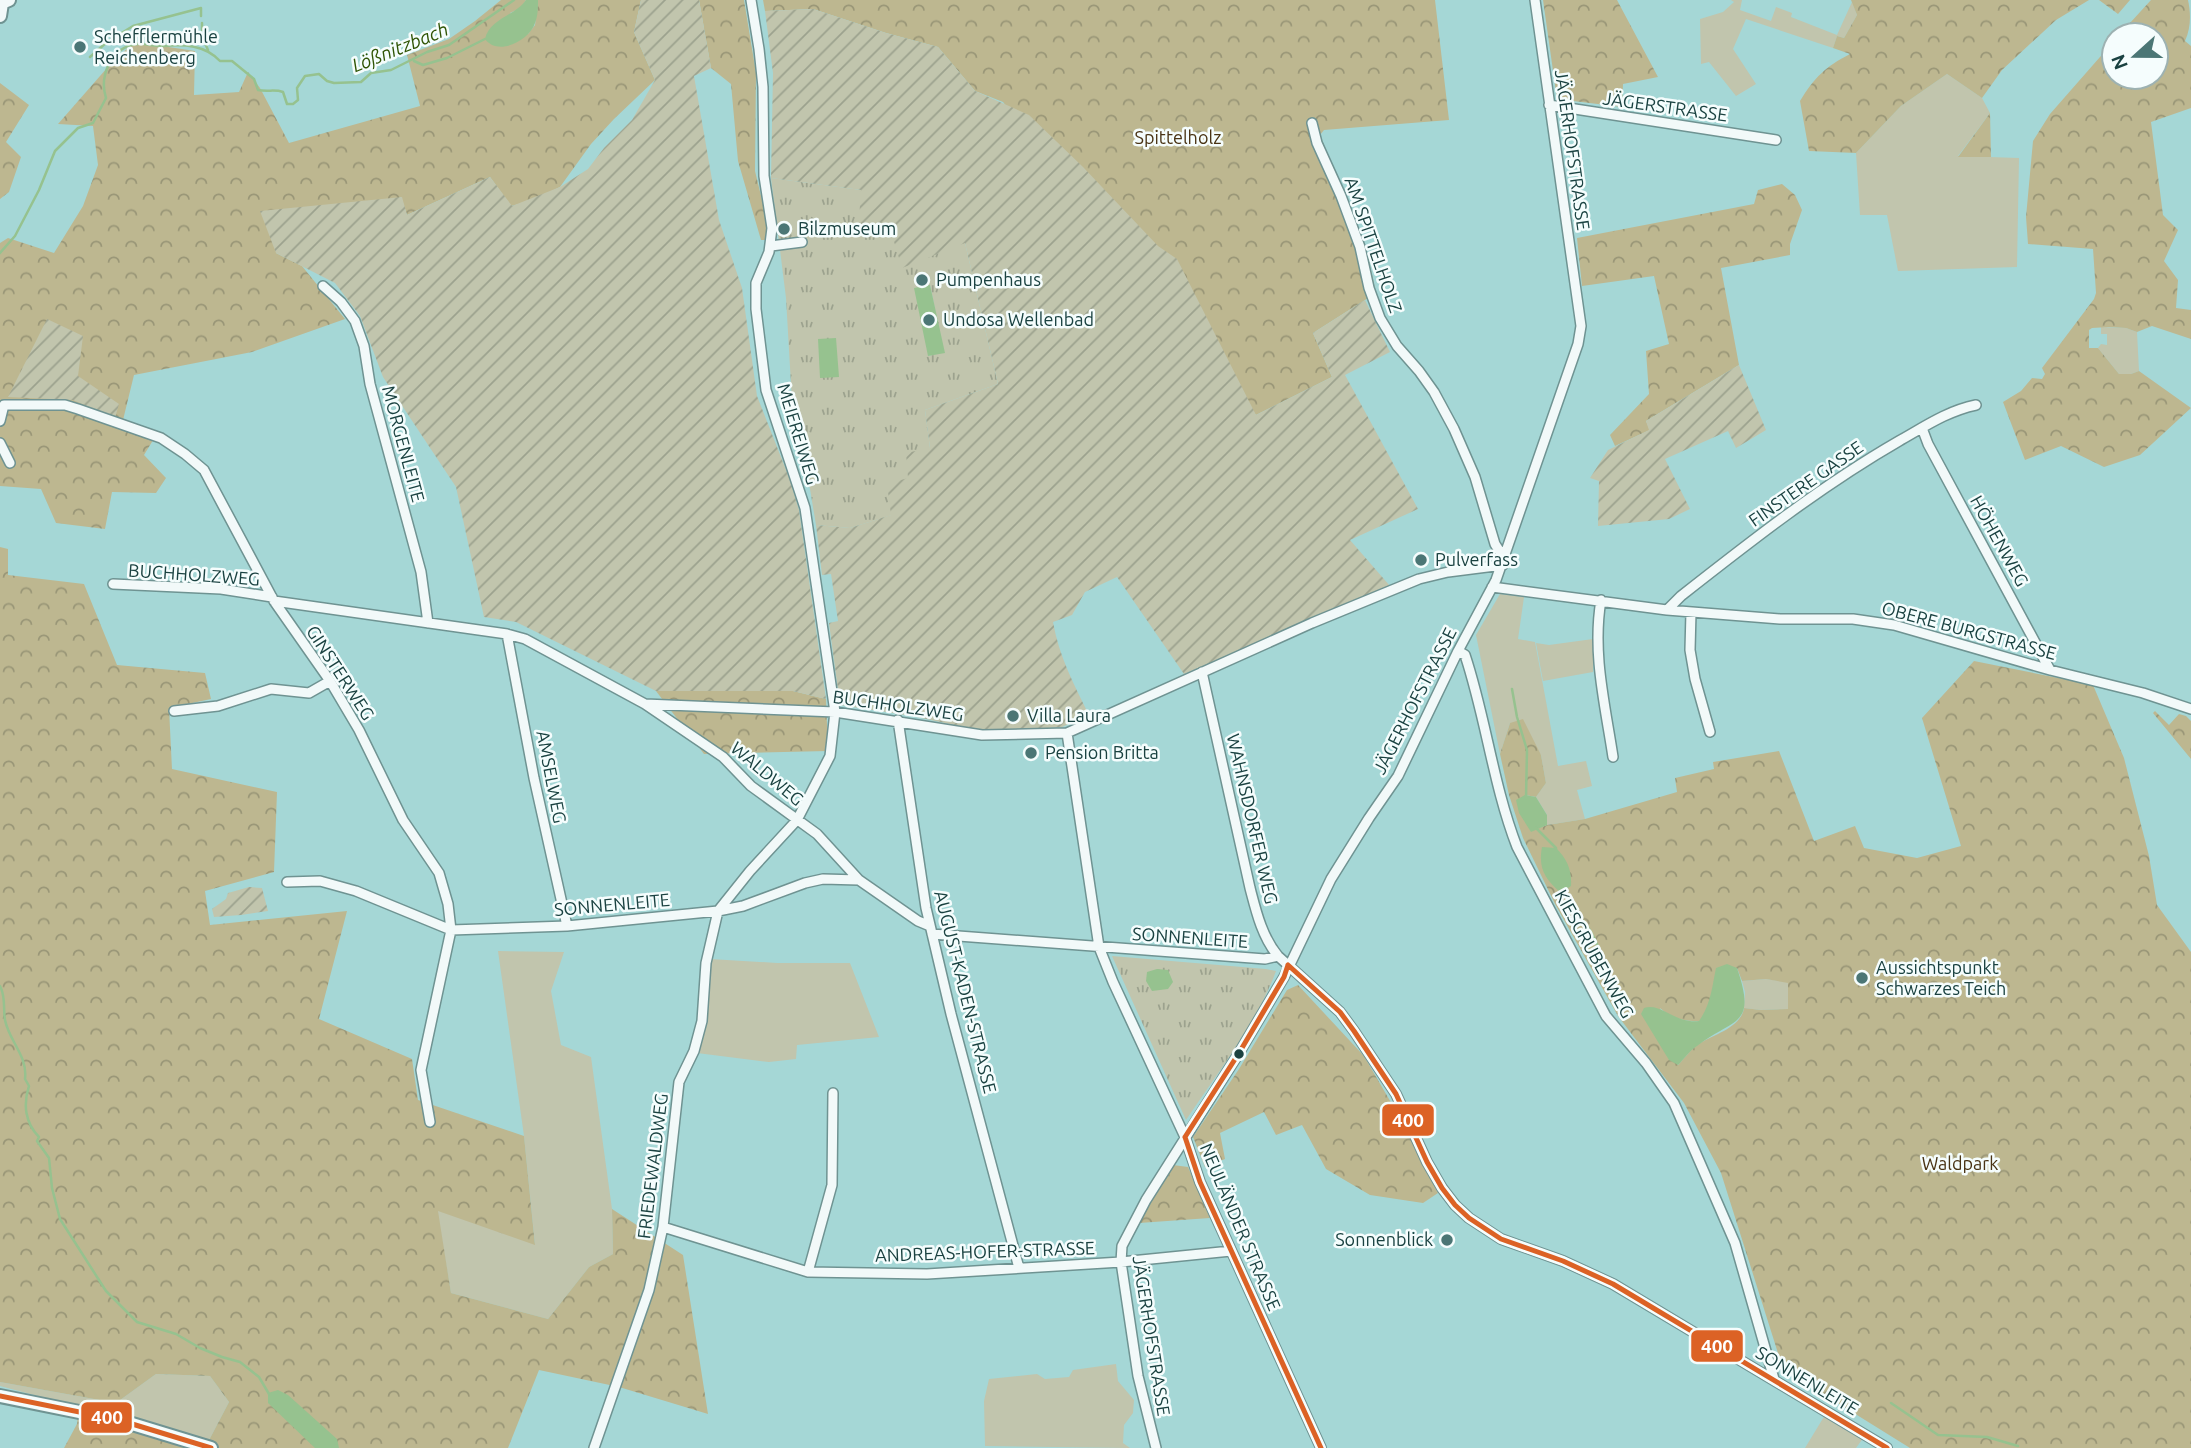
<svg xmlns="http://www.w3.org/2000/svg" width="2191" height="1448" viewBox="0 0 2191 1448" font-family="Ubuntu,sans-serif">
  <defs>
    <pattern id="forest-crowns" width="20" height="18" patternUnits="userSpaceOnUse" patternTransform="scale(1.75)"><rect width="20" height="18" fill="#bdb790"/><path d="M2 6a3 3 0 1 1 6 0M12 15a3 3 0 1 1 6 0" fill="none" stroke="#999677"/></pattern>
    <pattern id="park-tufts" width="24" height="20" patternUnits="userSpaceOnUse" patternTransform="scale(1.75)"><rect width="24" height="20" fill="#c1c5ad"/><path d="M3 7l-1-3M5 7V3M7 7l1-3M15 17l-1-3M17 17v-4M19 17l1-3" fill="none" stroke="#9ca28e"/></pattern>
    <pattern id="garden-furrows" width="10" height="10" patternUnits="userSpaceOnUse" patternTransform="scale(1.75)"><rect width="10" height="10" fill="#c1c5ad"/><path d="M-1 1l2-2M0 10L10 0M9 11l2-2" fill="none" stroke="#9ca28e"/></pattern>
  </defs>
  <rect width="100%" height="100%" fill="#a5d7d6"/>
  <path fill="#c1c5ad" d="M 1731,0 L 1742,0 L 1740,10 L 1771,21 L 1776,7 L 1792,13 L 1791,17 L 1837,35 L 1852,2 L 1857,15 L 1844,38 L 1837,36 L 1833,48 L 1746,19 L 1733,49 L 1756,84 L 1736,96 L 1709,62 L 1701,64 L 1700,19 L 1723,12 L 1734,2 Z
    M 1947,74 L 1982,98 L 1990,113 L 1958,156 L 2019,158 L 2017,267 L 1898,271 L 1887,215 L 1860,215 L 1856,153 L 1901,106 Z
    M 2101,327 L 2126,328 L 2137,332 L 2139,371 L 2131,374 L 2119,374 L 2098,348 L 2101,344 L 2107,345 L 2107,334 L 2101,334 Z
    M 1500,594 L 1524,597 L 1518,639 L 1535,642 L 1558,766 L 1586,761 L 1592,786 L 1577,790 L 1585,819 L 1547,825 L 1547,815 L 1536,797 L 1546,783 L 1541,755 L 1510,723 L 1500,754 L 1476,635 Z
    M 1593,639 L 1593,672 L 1543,681 L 1536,643 L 1549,645 Z
    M 498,951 L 564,952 L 551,991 L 561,1045 L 591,1057 L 612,1209 L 613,1254 L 589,1267 L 548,1319 L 451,1293 L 437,1210 L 535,1244 L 524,1136 Z
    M 710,959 L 777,963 L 850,963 L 879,1037 L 797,1045 L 796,1059 L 769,1062 L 697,1053 Z
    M 1766,979 L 1788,982 L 1788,1009 L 1761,1010 L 1744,1008 L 1745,992 L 1742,981 Z
    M 1116,1364 L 1118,1381 L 1134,1400 L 1133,1413 L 1124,1425 L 1123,1443 L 1130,1448 L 985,1446 L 984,1401 L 989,1379 L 1037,1374 L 1045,1379 L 1069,1377 L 1073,1370 Z
    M 156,1374 L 210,1376 L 229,1402 L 207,1444 L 155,1427 L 0,1386 L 0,1382 L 116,1403 Z
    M 1825,1415 L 1864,1437 L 1856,1448 L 1805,1448 Z"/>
  <path fill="url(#forest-crowns)" fill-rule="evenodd" d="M 501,0 L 526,0 L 521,8 L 510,13 L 528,34 L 535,25 L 538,0 L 641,0 L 634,32 L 655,80 L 614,119 L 591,144 L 560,187 L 531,201 L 511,206 L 490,177 L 407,215 L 401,197 L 276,253 L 302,266 L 345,319 L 252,352 L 134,375 L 123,420 L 158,432 L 144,455 L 166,478 L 156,493 L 112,492 L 105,529 L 56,523 L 41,489 L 0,486 L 0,243 L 8,238 L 54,253 L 83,206 L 98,165 L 93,126 L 58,124 L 114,60 L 135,42 L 195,51 L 194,95 L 239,92 L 248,72 L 260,88 L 289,143 L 420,106 L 407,55 L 449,39 L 475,21 Z
    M 699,0 L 744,0 L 756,73 L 755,171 L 770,233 L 768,240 L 761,240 L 738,161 L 731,84 L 711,68 Z
    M 763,0 L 1435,0 L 1449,120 L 1324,130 L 1320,135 L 1367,252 L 1376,293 L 1313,333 L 1332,377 L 1256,415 L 1003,102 L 975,91 L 938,47 L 886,33 L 813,9 L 765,11 Z
    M 1543,0 L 1617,0 L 1658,77 L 1623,84 L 1622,107 L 1557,99 Z
    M 1851,0 L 2089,0 L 2056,20 L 2002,70 L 1982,98 L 1947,74 L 1901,106 L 1856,153 L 1809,151 L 1800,101 C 1815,77 1825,67 1850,54 L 1833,48 L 1837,36 L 1844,38 L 1857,15 Z
    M 2099,0 L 2130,0 L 2118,14 Z
    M 2151,0 L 2188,0 C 2191,14 2191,28 2185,41 L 2191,46 L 2191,108 L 2151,122 L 2163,215 L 2178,230 L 2164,261 L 2178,280 L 2176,308 L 2191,310 L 2191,339 L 2152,326 L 2137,332 L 2126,328 L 2109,327 L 2092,328 L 2089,330 L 2089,348 L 2098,348 L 2119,374 L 2131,374 L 2139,371 L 2191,408 L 2140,455 L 2104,467 L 2061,446 L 2025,460 L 2003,402 L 2021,391 L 2032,378 L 2042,379 L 2045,374 L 2042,368 L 2094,299 L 2096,293 L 2093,249 L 2028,244 L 2026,217 L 2033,141 L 2050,114 L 2114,41 L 2114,77 L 2156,77 L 2156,35 L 2119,35 Z
    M 0,83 L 29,105 L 6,142 L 21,157 L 9,192 L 0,199 Z
    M 1990,113 L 1991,157 L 1958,157 Z
    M 1782,184 L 1795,195 L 1802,210 L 1790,244 L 1790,255 L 1721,268 L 1739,365 L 1646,421 L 1650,430 L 1615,446 L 1610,435 L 1649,394 L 1646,351 L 1669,344 L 1654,276 L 1582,286 L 1577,238 L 1754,204 L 1758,190 Z
    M 0,547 L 8,549 L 8,575 L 84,584 L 117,665 L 205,673 L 211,699 L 169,708 L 172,769 L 277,792 L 274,872 L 205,891 L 210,925 L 347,911 L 319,1019 L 412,1059 L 418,1100 L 524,1136 L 535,1245 L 438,1211 L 451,1293 L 548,1319 L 589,1267 L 613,1254 L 612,1209 L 683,1255 L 708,1414 L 619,1387 L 539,1370 L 508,1448 L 219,1448 L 207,1444 L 229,1402 L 210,1376 L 156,1374 L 116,1403 L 0,1382 Z
    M 1974,661 L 2093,685 L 2124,758 L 2149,856 L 2157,905 L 2191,952 L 2191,1448 L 1910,1448 L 1783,1369 L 1721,1173 L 1684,1103 L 1618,1016 L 1555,904 L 1523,838 L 1509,795 L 1500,754 L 1510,723 L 1523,719 L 1541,755 L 1546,783 L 1536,797 L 1525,795 L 1531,831 L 1547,825 L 1585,819 L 1677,792 L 1675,778 L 1714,769 L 1713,762 L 1779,751 L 1814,841 L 1855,826 L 1864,848 L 1917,858 L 1961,846 L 1922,718 ZM 1737,968 L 1742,981 L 1766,979 L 1788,983 L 1788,1009 L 1761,1010 L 1744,1008 C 1741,1028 1712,1035 1697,1045 C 1690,1050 1684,1059 1678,1065 L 1660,1008 C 1671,1018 1685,1022 1700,1021 C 1708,1008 1712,997 1714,982 Z
    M 656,691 L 793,691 L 826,699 L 828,751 L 704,754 Z
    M 2155,711 L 2169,725 L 2179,714 L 2186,716 L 2191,721 L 2191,759 L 2153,713 Z
    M 1298,985 L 1364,1056 L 1404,1125 L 1438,1193 L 1423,1203 L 1370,1195 L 1326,1169 L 1302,1125 L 1276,1135 L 1264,1112 L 1220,1133 L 1225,1159 L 1205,1167 L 1193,1137 L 1239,1069 L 1287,990 Z
    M 1173,1165 L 1188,1167 L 1210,1218 L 1139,1223 Z
    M 78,1414 L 203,1448 L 64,1448 L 77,1424 Z"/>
  <path fill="url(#park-tufts)" fill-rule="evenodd" d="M 771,178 L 861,190 L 892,235 L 965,243 L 998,384 L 925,410 L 930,448 L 908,478 L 892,515 L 850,528 L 816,525 L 810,489 L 793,419 L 786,298 ZM 930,285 L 944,352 L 928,356 Z
    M 1112,956 L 1266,969 L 1276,971 C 1258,1021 1216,1075 1186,1120 Z"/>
  <path fill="url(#garden-furrows)" d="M 641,0 L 699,0 L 711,68 L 694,76 L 719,220 L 742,288 L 757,396 L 790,480 L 799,510 L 826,699 L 793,691 L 656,691 L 516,622 L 484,617 L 456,487 L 383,377 L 360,316 L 335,283 L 276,253 L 260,211 L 402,197 L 407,215 L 490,177 L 512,206 L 560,187 L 588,169 L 604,148 L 632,120 L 655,80 L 634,32 Z
    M 813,9 L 886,33 L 938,47 L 975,91 L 1029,115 L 1083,167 L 1158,246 L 1177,259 L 1256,415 L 1332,377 L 1313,333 L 1365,300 L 1390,352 L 1345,375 L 1418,509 L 1350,540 L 1390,586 L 1184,674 L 1117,577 L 1085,592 L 1072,615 L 1053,622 C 1059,656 1074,685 1089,715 L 1062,727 L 987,732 L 912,716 L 840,705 L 829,623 L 838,621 L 831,574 L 822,575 L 816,525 L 850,528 L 891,515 L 887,484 L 908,478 L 906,453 L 930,448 L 925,410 L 998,384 L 965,243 L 902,268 L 892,235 L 858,234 L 861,190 L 771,178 L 773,73 L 765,11 Z
    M 47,319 L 83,336 L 78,376 L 119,404 L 115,418 L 73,400 L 8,397 Z
    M 1739,365 L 1766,430 L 1736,448 L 1728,431 L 1665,459 L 1690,509 L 1669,519 L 1598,526 L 1599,481 L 1590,478 L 1608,450 L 1649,430 L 1646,421 Z
    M 249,887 L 262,888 L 268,911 L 241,915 L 214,917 L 212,909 L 226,899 L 228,893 Z"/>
  <path fill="#96c28f" d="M 526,0 L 538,0 C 538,7 538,16 535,23 C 530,40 498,57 485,39 C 490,18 515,16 526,0 Z
    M 930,285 L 945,353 L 928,356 L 914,288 Z
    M 836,338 L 839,377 L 820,378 L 818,339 Z
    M 1525,795 L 1536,797 L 1547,815 L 1547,825 L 1531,832 L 1519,813 L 1516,800 Z
    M 1542,847 L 1556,848 C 1567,859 1572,870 1571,886 L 1561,893 C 1545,879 1538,869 1542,847 Z
    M 1727,964 L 1737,968 C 1757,1027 1735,1017 1697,1046 C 1689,1051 1684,1059 1678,1065 L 1669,1060 L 1641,1014 L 1644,1008 C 1662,1002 1674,1024 1699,1021 C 1711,1004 1712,987 1716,968 Z
    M 1157,969 L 1168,970 L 1173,982 L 1168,989 L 1152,991 L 1146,981 L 1147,972 Z
    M 278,1390 L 288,1395 L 337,1439 L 339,1448 L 315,1448 L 268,1403 L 268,1393 Z"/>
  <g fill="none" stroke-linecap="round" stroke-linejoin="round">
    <path stroke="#96c28f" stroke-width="2.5" d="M 202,23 L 202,30
      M 201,34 L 208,50
      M 90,57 L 107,42 L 133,26 L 201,8 L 201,16
      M 414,61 L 423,65 L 447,58 L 485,39
      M 0,253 L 15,236 L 39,190 L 55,151 L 78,128 L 93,123 L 106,98 C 99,76 111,47 137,44 C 146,43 155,47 164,46 C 184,44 205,45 220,61 L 232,61 L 254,79 L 258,90 C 268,92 275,89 283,92 L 287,104 L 293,104 L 298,100 L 297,88 L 305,76 L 319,74 L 327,81 L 334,83 L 361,82 L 371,73 L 391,70 L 427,52 L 449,45 L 514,0
      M 1512,689 L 1517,717 L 1527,750 L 1526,798
      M 1536,828 L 1556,848 L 1556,851
      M 1568,903 C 1575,912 1583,920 1589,929 C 1605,953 1610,999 1635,1011
      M 0,986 C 6,997 3,1009 5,1020 C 9,1041 28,1056 25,1079 L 29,1086 C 23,1104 25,1123 39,1137 L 37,1141 L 49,1158 L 52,1188 L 60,1219 L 106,1291 L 137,1322 L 176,1334 L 200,1348 L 222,1357 L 240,1362 L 259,1377 L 269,1394
      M 1891,1403 L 1938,1435 L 1987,1437 L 2018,1446"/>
    <defs>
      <path id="minor" d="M 1549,105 L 1776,140
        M 1312,123 L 1317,143 L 1341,196 L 1360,247 L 1369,288 L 1380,318 L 1397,346 L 1419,371 L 1434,392 L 1454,429 L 1475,477 L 1495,544 L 1505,560
        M 771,246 L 802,242
        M 323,286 L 341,302 L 355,321 L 364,346 L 370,384 L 421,572 L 428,623
        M 0,421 L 4,405 L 65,405 L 78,409 L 161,438 L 185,454 L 204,470 L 274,601 L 330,681 L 359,730 L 403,820 L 439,873 L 448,904 L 451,930 L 421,1070 L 430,1122
        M 1922,428 L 1928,444 L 2050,670
        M 0,443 L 10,463
        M 113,584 L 221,589 L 272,597
        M 1492,587 L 1667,610 L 1780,619 L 1853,619 L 1894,625 L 2050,670 L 2143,693 L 2191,709
        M 1601,600 C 1592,653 1605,704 1613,757
        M 274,601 L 507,634 L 525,639 L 645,704 L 835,712 L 982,735 L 1067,733 L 1312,623 L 1419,579 L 1448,572 L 1503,565
        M 1667,610 L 1681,596 C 1751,541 1821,486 1899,441 C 1924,427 1947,411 1976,405
        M 1691,612 L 1690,650 L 1695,679 L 1710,732
        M 507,634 L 534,778 L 567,926
        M 1458,651 L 1465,655 C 1486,718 1493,785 1517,847 L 1606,1016 L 1646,1063 L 1674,1103 L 1735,1243 L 1774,1379
        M 1202,672 L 1250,888 C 1256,911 1262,937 1278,956 L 1340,1012 L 1354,1031 L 1396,1094 L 1427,1162 L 1442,1188 L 1455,1205 L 1469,1218 L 1501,1239 L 1563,1261 L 1613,1284 L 1887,1448
        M 645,704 L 723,757 L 751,786 L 817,834 L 859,880
        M 174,711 L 218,706 L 271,689 L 309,693 L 330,681
        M 898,720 L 926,908 L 951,1014 L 1019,1268
        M 1067,733 L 1099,947 L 1113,982 L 1185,1137 L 1200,1182 L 1321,1448
        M 287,882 L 320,881 L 356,891 L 451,930 L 567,926 L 718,911 L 743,906 L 805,883 L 823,879 L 859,880 L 918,921 L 930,926
        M 932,934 L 1265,959 L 1278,956
        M 663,1227 L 808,1272 L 927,1274 L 1121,1262 L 1231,1251
        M 808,1272 L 832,1185 L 833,1093
        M 594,1448 L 649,1290 L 663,1227 L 679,1082 L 694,1051 L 702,1021 L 706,963 L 718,911 L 750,871 L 797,820 L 830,756 L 835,712 L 805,508 L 766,390 L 756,309 L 756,283 L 769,252 L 772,228 L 764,176 L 763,87 L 759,49 L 751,0
        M 1156,1448 L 1138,1376 L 1121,1262 L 1122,1246 L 1146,1200 L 1239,1053 L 1284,977 L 1331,879 L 1369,818 L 1398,776 L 1458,651 L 1496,580 L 1578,344 L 1581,326 L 1535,0"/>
      <path id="tertiary" d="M 0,16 L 2,3 L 9,0
        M 0,1396 L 119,1420 L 211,1448"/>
    </defs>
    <use href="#minor" stroke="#6f9392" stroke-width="12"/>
    <use href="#tertiary" stroke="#6f9392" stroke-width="16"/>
    <use href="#minor" stroke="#f2f9f9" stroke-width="9"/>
    <use href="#tertiary" stroke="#f2f9f9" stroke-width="12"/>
    <defs>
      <path id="bus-1" d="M 1288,965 L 1340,1012 L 1354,1031 L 1396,1094 L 1427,1162 L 1442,1188 L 1455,1205 L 1469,1218 L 1501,1239 L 1563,1261 L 1613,1284 L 1887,1448
        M 1185,1137 L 1200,1182 L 1321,1448
        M 1185,1137 L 1239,1053 L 1284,977 L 1288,965
        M 0,1396 L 119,1420 L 211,1448"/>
    </defs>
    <use href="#bus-1" stroke="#f5fdfd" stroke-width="10"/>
    <use href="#bus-1" stroke="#dc6225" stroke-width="5"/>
  </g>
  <g fill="#4b7675" stroke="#f5fdfd" stroke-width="2.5">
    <circle cx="80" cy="47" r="7"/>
    <circle cx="784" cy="229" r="7"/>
    <circle cx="922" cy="280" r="7"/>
    <circle cx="929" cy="320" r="7"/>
    <circle cx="1421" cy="560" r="7"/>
    <circle cx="1013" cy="716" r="7"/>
    <circle cx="1031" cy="753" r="7"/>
    <circle cx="1862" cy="978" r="7"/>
    <circle cx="1447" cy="1240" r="7"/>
  </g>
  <circle fill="#1a4241" stroke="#f5fdfd" stroke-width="2.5" cx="1239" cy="1054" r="6"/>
  <g text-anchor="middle" stroke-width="5" stroke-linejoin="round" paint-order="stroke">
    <g font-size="18" fill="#1a4241" stroke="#f5fdfd" text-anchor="start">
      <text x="94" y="43">Schefflermühle<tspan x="94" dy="21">Reichenberg</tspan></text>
      <text x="798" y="235">Bilzmuseum</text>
      <text x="936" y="286">Pumpenhaus</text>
      <text x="943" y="326">Undosa Wellenbad</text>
      <text x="1435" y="566">Pulverfass</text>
      <text x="1027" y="722">Villa Laura</text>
      <text x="1045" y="759">Pension Britta</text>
      <text x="1876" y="974">Aussichtspunkt<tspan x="1876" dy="21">Schwarzes Teich</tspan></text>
      <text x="1433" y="1246" text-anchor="end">Sonnenblick</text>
    </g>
    <g font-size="18" fill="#1a4241" stroke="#f5fdfd">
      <text transform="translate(1665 107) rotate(8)" y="6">JÄGERSTRASSE</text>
      <text transform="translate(1572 150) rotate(82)" y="6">JÄGERHOFSTRASSE</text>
      <text transform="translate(1373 245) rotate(71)" y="6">AM SPITTELHOLZ</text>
      <text transform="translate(798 434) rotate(73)" y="6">MEIEREIWEG</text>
      <text transform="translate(403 444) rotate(75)" y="6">MORGENLEITE</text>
      <text transform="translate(1806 484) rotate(-35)" y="6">FINSTERE GASSE</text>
      <text transform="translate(1999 541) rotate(61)" y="6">HÖHENWEG</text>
      <text transform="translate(194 575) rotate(4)" y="6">BUCHHOLZWEG</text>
      <text transform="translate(1969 631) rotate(15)" y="6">OBERE BURGSTRASSE</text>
      <text transform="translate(340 673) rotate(57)" y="6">GINSTERWEG</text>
      <text transform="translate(1415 701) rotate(-63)" y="6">JÄGERHOFSTRASSE</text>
      <text transform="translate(898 706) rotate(8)" y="6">BUCHHOLZWEG</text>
      <text transform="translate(767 774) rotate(40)" y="6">WALDWEG</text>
      <text transform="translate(551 777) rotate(79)" y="6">AMSELWEG</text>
      <text transform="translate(1252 819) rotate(77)" y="6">WAHNSDORFER WEG</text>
      <text transform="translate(612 905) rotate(-5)" y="6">SONNENLEITE</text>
      <text transform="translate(1190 938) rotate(4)" y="6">SONNENLEITE</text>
      <text transform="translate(1594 954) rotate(61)" y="6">KIESGRUBENWEG</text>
      <text transform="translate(965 992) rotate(76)" y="6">AUGUST-KADEN-STRASSE</text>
      <text transform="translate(653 1166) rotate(-83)" y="6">FRIEDEWALDWEG</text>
      <text transform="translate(1240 1227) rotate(67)" y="6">NEULÄNDER STRASSE</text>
      <text transform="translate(985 1252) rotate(-2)" y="6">ANDREAS-HOFER-STRASSE</text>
      <text transform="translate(1151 1336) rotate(81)" y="6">JÄGERHOFSTRASSE</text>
      <text transform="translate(1807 1381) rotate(31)" y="6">SONNENLEITE</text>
    </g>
    <g font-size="18" fill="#493314" stroke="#f5fdfd">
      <text x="1178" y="144">Spittelholz</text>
      <text x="1960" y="1170">Waldpark</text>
    </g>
    <g font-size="19" font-style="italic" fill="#2f5404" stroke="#f5fdfd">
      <text transform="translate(400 47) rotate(-22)" y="7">Lößnitzbach</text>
    </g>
  </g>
  <g stroke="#f5fdfd" stroke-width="2.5">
    <rect x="1381" y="1103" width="54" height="34" rx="7" fill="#dc6225"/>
    <rect x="1690" y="1329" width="54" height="34" rx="7" fill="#dc6225"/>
    <rect x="80" y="1401" width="53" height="33" rx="7" fill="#dc6225"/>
  </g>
  <g font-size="19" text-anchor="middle" font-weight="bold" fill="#fff">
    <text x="1408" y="1127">400</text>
    <text x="1717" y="1353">400</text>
    <text x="107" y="1424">400</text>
  </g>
  <g transform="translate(2135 56) rotate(249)"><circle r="33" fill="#f5fdfd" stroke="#9db2b2" stroke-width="2"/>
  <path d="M0-5L12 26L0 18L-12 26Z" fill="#4b7675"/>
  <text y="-10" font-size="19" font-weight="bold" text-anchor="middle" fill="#1a4241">N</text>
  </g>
</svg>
